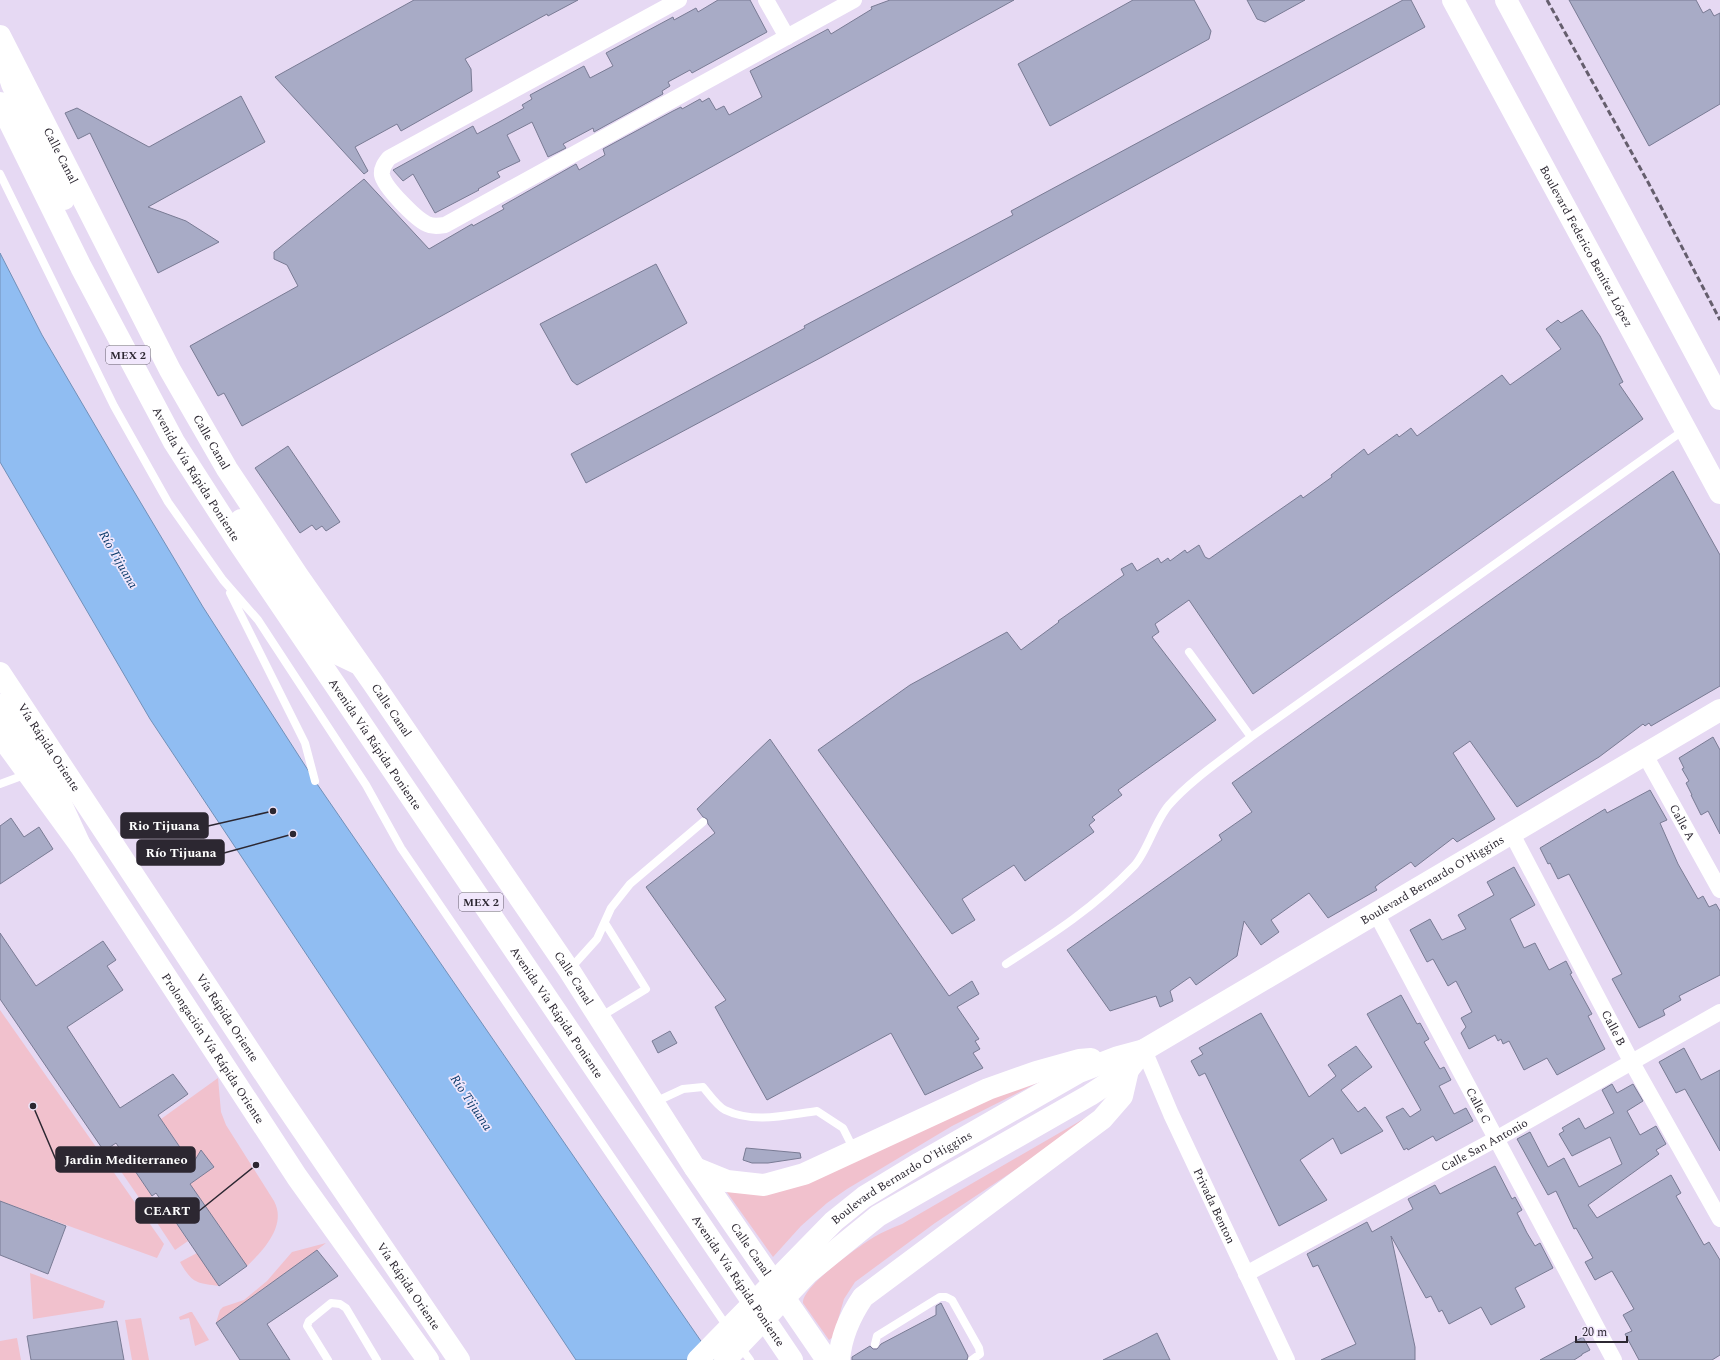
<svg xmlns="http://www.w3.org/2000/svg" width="1720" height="1360" viewBox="0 0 1720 1360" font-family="Spectral,serif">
  <rect width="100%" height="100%" fill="#e6d9f3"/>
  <path fill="#f1c1cd" d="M 0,1010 L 164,1244 L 157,1258 L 0,1201 Z
    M 218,1078 L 221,1112 L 226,1125 L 274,1201 C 287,1225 264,1250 247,1266 L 190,1184 L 214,1167 L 212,1164 L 205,1169 L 194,1167 L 161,1119 Z
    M 1045,1079 L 952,1126 L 847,1189 L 827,1203 L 801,1226 L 773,1257 L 721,1184 L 757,1190 L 961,1107 Z
    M 1099,1110 L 1033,1158 L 935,1223 L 855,1282 L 844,1299 L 833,1337 L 829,1340 L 803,1303 C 802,1286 858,1247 874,1237 C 882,1232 892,1228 902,1224 Z
    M 119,1148 L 152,1196 L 142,1202 L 109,1154 Z
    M 161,1201 L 188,1241 L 175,1250 L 148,1209 Z
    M 326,1243 L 317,1250 L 216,1323 L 220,1310 L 223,1307 L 244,1300 L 267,1281 L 292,1252 Z
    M 197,1253 L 219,1286 C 196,1283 192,1283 180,1262 Z
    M 30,1273 L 105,1301 L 103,1308 L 33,1319 Z
    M 190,1312 L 192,1312 L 209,1340 L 195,1346 L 189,1318 L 180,1320 L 179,1317 Z
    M 141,1318 L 149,1360 L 132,1360 L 125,1320 Z
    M 17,1338 L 21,1360 L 0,1360 L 0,1341 Z"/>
  <path fill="#90bdf2" stroke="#7290b8" d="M 0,253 L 42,335 L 120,468 L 203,607 L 315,781 L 714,1360 L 576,1360 L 150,719 L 0,462 Z"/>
  <path fill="#a8abc6" stroke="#797b94" d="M 414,0 L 578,0 L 548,16 L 547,14 L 465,59 L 471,69 L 472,91 L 401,131 L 397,124 L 355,147 L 368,171 L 364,174 L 275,77 Z
    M 718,0 L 750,0 L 767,32 L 692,73 L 690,70 L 668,82 L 670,86 L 662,91 L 663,94 L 594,132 L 593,128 L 563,144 L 566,148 L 548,157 L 532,122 L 507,135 L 520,161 L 497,172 L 500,177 L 478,189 L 479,190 L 435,213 L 413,174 L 403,181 L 393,170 L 473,126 L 477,134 L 501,121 L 524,108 L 522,105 L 532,99 L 530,95 L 584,66 L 590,78 L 613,66 L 606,53 L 673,17 L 674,20 L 696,8 L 698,12 Z
    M 890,0 L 1014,0 L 242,426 L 224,393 L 218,396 L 190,346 L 298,286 L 287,265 L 274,259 L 274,252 L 364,179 L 429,249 L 472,224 L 473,226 L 504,209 L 502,206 L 576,164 L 579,170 L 605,155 L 603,149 L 673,111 L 681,107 L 682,109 L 700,99 L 702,102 L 709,98 L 716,110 L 724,106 L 729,115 L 762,97 L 750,71 L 828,29 L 831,34 L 872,9 L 871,7 Z
    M 1133,0 L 1194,0 L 1211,31 L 1209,39 L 1050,126 L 1018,64 Z
    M 1247,0 L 1305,0 L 1265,22 L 1257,19 Z
    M 1403,0 L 1411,0 L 1425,27 L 822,357 L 586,483 L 571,454 L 805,328 L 804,326 L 1013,215 L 1011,211 Z
    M 1569,0 L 1696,0 L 1703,13 L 1710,9 L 1714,16 L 1720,13 L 1720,104 L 1649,146 Z
    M 241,96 L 265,142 L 148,207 L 186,221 L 219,242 L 158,273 L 90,133 L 78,139 L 65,113 L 77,108 L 149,147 Z
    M 656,264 L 687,323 L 577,385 L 572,381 L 540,324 Z
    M 1582,310 L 1600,336 L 1623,382 L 1619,384 L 1643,419 L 1253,694 L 1189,600 L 1155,624 L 1159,632 L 1152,637 L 1216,720 L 1118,790 L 1122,795 L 1092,817 L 1095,820 L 1089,825 L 1094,832 L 1025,881 L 1014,865 L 962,899 L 975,920 L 952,934 L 818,750 L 910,685 L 1007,632 L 1021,650 L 1059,622 L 1058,621 L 1124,575 L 1121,569 L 1132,563 L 1137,571 L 1158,558 L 1161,563 L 1168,558 L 1170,561 L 1185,550 L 1187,553 L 1199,545 L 1205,557 L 1209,559 L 1301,495 L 1303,498 L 1332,477 L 1331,475 L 1364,449 L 1368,455 L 1397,434 L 1399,437 L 1411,428 L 1417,436 L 1502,375 L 1510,385 L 1561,349 L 1546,329 L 1558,320 L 1561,323 Z
    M 288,446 L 340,522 L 326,531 L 322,526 L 316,530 L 312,525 L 300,533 L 255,468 Z
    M 1673,471 L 1720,555 L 1720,686 L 1651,726 L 1649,723 L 1645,726 L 1643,724 L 1599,757 L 1517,807 L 1470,741 L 1453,753 L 1495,819 L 1457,842 L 1453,838 L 1415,867 L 1411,862 L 1380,883 L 1375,887 L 1377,890 L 1328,918 L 1309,893 L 1271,920 L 1279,932 L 1261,945 L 1244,921 L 1237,956 L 1196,985 L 1190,977 L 1170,991 L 1173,1001 L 1160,1007 L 1156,996 L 1110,1011 L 1067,950 L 1222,840 L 1219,835 L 1252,812 L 1232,783 Z
    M 1713,737 L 1720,750 L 1720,834 L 1708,811 L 1701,815 L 1691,795 L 1692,795 L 1686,783 L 1689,781 L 1682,769 L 1684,768 L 1679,758 Z
    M 770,739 L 949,996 L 972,981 L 979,994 L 957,1007 L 979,1039 L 975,1041 L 980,1049 L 973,1053 L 983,1068 L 925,1095 L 891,1033 L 767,1100 L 715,1007 L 726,1000 L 646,887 L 715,833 L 708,824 L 707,819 L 703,817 L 697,809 Z
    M 1650,790 L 1667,820 L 1660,823 L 1678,864 L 1698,899 L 1703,896 L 1709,907 L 1716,904 L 1720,911 L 1720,975 L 1679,996 L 1681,1000 L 1663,1010 L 1665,1015 L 1639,1028 L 1612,979 L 1622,974 L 1569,874 L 1558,879 L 1550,863 L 1548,864 L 1540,848 L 1605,809 L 1607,813 Z
    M 11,818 L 24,837 L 39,827 L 53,849 L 0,884 L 0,826 Z
    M 1514,867 L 1535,905 L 1510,919 L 1524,948 L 1535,943 L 1549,970 L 1566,961 L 1572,973 L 1570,974 L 1592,1014 L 1588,1016 L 1605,1049 L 1557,1075 L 1547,1058 L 1524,1070 L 1509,1041 L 1503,1044 L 1501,1039 L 1498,1041 L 1495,1035 L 1469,1049 L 1461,1033 L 1466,1027 L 1461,1018 L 1472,1012 L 1456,981 L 1448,986 L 1433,959 L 1427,962 L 1410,930 L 1430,919 L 1442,940 L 1466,929 L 1458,915 L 1494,895 L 1487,882 Z
    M 0,933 L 36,986 L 103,941 L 116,960 L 107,966 L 123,990 L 67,1027 L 120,1108 L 173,1074 L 188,1094 L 158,1115 L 192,1165 L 201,1150 L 214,1167 L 190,1184 L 247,1266 L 219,1286 L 156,1193 L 152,1196 L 116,1143 L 104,1151 L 0,999 Z
    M 1401,995 L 1417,1024 L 1420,1023 L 1429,1039 L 1424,1042 L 1440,1069 L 1444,1067 L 1451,1080 L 1439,1086 L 1454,1114 L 1466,1108 L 1473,1121 L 1436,1141 L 1433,1136 L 1408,1150 L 1407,1148 L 1404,1150 L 1386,1117 L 1403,1108 L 1410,1117 L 1421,1110 L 1367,1014 Z
    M 1261,1013 L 1309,1097 L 1336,1076 L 1328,1065 L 1356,1046 L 1372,1067 L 1341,1090 L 1358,1112 L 1365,1107 L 1383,1131 L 1341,1154 L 1333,1138 L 1300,1160 L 1327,1200 L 1279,1226 L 1205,1073 L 1199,1076 L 1191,1061 L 1203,1054 L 1199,1048 Z
    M 670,1031 L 677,1043 L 658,1053 L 652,1041 Z
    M 1684,1048 L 1701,1080 L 1720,1070 L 1720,1151 L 1685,1089 L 1676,1093 L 1659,1062 Z
    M 1612,1084 L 1617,1093 L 1633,1084 L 1643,1101 L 1627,1111 L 1640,1135 L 1656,1126 L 1666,1144 L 1656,1150 L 1659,1154 L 1588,1205 L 1597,1218 L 1671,1175 L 1681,1193 L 1676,1196 L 1704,1245 L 1709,1242 L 1720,1260 L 1720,1355 L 1712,1360 L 1639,1360 L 1625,1334 L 1632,1331 L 1623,1315 L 1634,1309 L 1612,1271 L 1595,1280 L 1585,1262 L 1593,1258 L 1576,1228 L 1574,1229 L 1556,1191 L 1548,1195 L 1517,1139 L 1530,1132 L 1548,1167 L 1564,1158 L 1579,1187 L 1622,1164 L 1610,1137 L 1572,1156 L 1559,1134 L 1564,1131 L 1562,1128 L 1579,1118 L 1585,1129 L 1614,1113 L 1602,1090 Z
    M 746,1148 L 800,1153 L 801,1158 L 768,1163 L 752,1163 L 743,1160 Z
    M 1495,1166 L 1512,1199 L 1515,1197 L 1522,1210 L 1517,1213 L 1527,1233 L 1535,1246 L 1540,1243 L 1553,1268 L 1515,1288 L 1525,1307 L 1491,1325 L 1481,1307 L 1449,1324 L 1442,1310 L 1439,1312 L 1431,1296 L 1426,1298 L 1391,1236 L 1415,1347 L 1415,1360 L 1321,1360 L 1356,1344 L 1318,1265 L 1313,1267 L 1307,1254 L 1367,1222 L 1372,1232 L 1413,1209 L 1408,1199 L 1435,1185 L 1440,1194 Z
    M 0,1201 L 66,1226 L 48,1274 L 0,1255 Z
    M 317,1250 L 338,1276 L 267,1324 L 290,1360 L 240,1360 L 216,1323 Z
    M 941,1303 L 968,1356 L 967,1360 L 852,1360 L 852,1357 L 870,1346 L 873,1349 L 877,1349 L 881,1344 L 936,1315 L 936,1306 Z
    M 117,1321 L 124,1360 L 31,1360 L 27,1336 Z
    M 1157,1333 L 1170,1360 L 1103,1360 L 1136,1344 Z
    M 1583,1337 L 1590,1350 L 1582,1354 L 1582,1355 L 1574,1360 L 1540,1360 Z"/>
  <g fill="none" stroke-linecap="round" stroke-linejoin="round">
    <path stroke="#fff" stroke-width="8" d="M 0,174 L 114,406 L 168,502 L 223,580 L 258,620 L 366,785 L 401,848 L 728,1328
      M 230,593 L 305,743 L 315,781
      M 1189,652 L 1251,737
      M 0,784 L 27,774
      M 1006,964 C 1053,934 1095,907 1134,866 C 1147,852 1155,821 1169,805 C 1191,780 1224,758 1251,737 L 1684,430
      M 570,969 L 597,939 L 611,908 L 630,884 L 703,822
      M 600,1017 L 646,989 L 605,923
      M 655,1102 L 683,1089 L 703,1087 C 709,1094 717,1106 725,1110 C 754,1124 787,1115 817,1111 L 843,1128 L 854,1150
      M 875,1344 L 877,1336 L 940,1297 L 946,1297 L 952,1300 L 979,1348 L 980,1354 L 972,1360
      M 740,1346 L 750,1360
      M 328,1360 L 307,1326 L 309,1321 L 331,1303 L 340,1304 L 346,1308 L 377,1360"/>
    <g stroke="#fff" stroke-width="16">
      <path d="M 679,0 L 389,158 C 385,163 381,168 382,175 C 384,187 416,219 427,224 C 433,227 439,226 445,225 L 854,0"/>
      <path d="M 766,0 L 787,37"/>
      <path id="s1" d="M 1645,755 L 1720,890"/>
      <path id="s2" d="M 1512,834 L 1631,1061 L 1720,1219"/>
      <path id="s3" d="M 1377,915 L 1614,1360"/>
      <path id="s4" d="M 1144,1050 L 1171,1114 L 1287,1360"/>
      <path id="s5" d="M 1246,1274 L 1496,1139 L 1720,1012"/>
    </g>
    <g stroke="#fff" stroke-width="22">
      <path id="s6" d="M 0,36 L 170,370 L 227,469 L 298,576 L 373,683 L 569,970 L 695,1168 L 827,1360"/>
      <path id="s7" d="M 0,735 L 80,845 L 297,1177 L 428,1360"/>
      <path d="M 695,1168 L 727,1181 L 764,1185 L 804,1174 L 988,1089 L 1036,1072 L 1079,1060 L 1091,1059"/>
      <path id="s8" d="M 698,1360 L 834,1221 L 864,1197 L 920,1163 L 1079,1072 L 1118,1057 L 1144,1050 L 1720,710"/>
      <path d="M 725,1360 L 808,1273 L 878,1216 L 1090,1095 L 1128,1070 L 1144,1050"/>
      <path d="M 839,1360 C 841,1337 850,1316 863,1297 L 1102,1119 L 1122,1096 L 1128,1070"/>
    </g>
    <g stroke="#fff" stroke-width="22">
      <path id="s9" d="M 1453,0 L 1720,493"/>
      <path d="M 1506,0 L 1720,399"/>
    </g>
    <g stroke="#fff" stroke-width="22">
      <path d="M 10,58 L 8,72 L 12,84 L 64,199"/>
      <path id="s10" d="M 0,103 L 81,267 L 174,442 L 237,540 L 792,1360"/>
      <path d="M 241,520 L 334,652 L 357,663"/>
      <path id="s11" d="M 0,673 L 278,1094 L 459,1360"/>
      <path d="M 0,705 L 56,793 L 80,845"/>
    </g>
    <path stroke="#655e6d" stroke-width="3" stroke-dasharray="6 3" stroke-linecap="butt" d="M 1547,0 L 1649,184 L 1720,320"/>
  </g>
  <g text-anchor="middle" stroke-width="3.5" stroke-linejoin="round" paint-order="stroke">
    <g fill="#f1e7fc" stroke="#67616e" stroke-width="1">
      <rect x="106" y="346" width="44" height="18" rx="3"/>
      <rect x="459" y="893" width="44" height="18" rx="3"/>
    </g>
    <g font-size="11" font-weight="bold" fill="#2c2731">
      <text x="128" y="359">MEX 2</text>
      <text x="481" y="906">MEX 2</text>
    </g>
    <g font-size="12" fill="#2c2731" stroke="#f1e7fc">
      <text dy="4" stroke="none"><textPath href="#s6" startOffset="134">Calle Canal</textPath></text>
      <text dy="4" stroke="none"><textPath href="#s9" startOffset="280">Boulevard Federico Benítez López</textPath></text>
      <text dy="4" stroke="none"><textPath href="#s6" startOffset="458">Calle Canal</textPath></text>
      <text dy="4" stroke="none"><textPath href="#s10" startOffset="420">Avenida Vía Rápida Poniente</textPath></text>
      <text dy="4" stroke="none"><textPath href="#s6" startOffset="781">Calle Canal</textPath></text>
      <text dy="4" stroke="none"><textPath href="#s10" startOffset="744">Avenida Vía Rápida Poniente</textPath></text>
      <text dy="4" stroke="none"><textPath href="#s11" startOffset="89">Vía Rápida Oriente</textPath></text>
      <text dy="4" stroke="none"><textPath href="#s1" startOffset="77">Calle A</textPath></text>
      <text dy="4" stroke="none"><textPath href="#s8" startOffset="885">Boulevard Bernardo O'Higgins</textPath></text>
      <text dy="4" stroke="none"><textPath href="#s6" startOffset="1105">Calle Canal</textPath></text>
      <text dy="4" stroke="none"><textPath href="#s10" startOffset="1068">Avenida Vía Rápida Poniente</textPath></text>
      <text dy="4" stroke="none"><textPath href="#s11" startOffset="413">Vía Rápida Oriente</textPath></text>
      <text dy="4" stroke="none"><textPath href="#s2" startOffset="219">Calle B</textPath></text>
      <text dy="4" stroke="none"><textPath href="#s7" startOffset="379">Prolongación Vía Rápida Oriente</textPath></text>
      <text dy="4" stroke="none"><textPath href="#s3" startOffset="216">Calle C</textPath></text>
      <text dy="4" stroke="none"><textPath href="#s5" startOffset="271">Calle San Antonio</textPath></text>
      <text dy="4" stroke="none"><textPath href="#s8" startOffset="275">Boulevard Bernardo O'Higgins</textPath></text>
      <text dy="4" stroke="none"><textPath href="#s4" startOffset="171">Privada Benton</textPath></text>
      <text dy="4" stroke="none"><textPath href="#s6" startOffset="1429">Calle Canal</textPath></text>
      <text dy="4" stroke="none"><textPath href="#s10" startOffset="1392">Avenida Vía Rápida Poniente</textPath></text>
      <text dy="4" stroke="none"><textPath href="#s11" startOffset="737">Vía Rápida Oriente</textPath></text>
    </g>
    <g font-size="13" font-style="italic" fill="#093969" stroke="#f1e7fc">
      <text transform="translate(119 559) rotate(60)" y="5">Río Tijuana</text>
      <text transform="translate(472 1102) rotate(56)" y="5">Río Tijuana</text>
    </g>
  </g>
  <path fill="none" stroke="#2c2731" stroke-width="1.5" d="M273 811L208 826M293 834L224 853M33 1106L56 1160M256 1165L199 1211"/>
  <g fill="#2c2731" stroke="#f1e7fc" stroke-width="1.5">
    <circle cx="273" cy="811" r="4"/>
    <circle cx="293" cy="834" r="4"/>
    <circle cx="33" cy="1106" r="4"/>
    <circle cx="256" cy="1165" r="4"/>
  </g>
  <g fill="#2c2731" stroke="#2c2731" stroke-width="1.5">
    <rect x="121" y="813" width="87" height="25" rx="4"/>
    <rect x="137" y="840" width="87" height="25" rx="4"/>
    <rect x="56" y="1147" width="139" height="25" rx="4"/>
    <rect x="136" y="1198" width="63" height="25" rx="4"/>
  </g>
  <g font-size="13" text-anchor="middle" font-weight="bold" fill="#fff">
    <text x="164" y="830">Rio Tijuana</text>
    <text x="181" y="857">Río Tijuana</text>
    <text x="126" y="1164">Jardin Mediterraneo</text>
    <text x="167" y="1215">CEART</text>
  </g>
  <path d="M1576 1336v6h51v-6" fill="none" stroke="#2c2731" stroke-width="2"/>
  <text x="1582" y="1336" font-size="12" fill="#2c2731" stroke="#f1e7fc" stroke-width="3" paint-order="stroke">20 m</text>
</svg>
